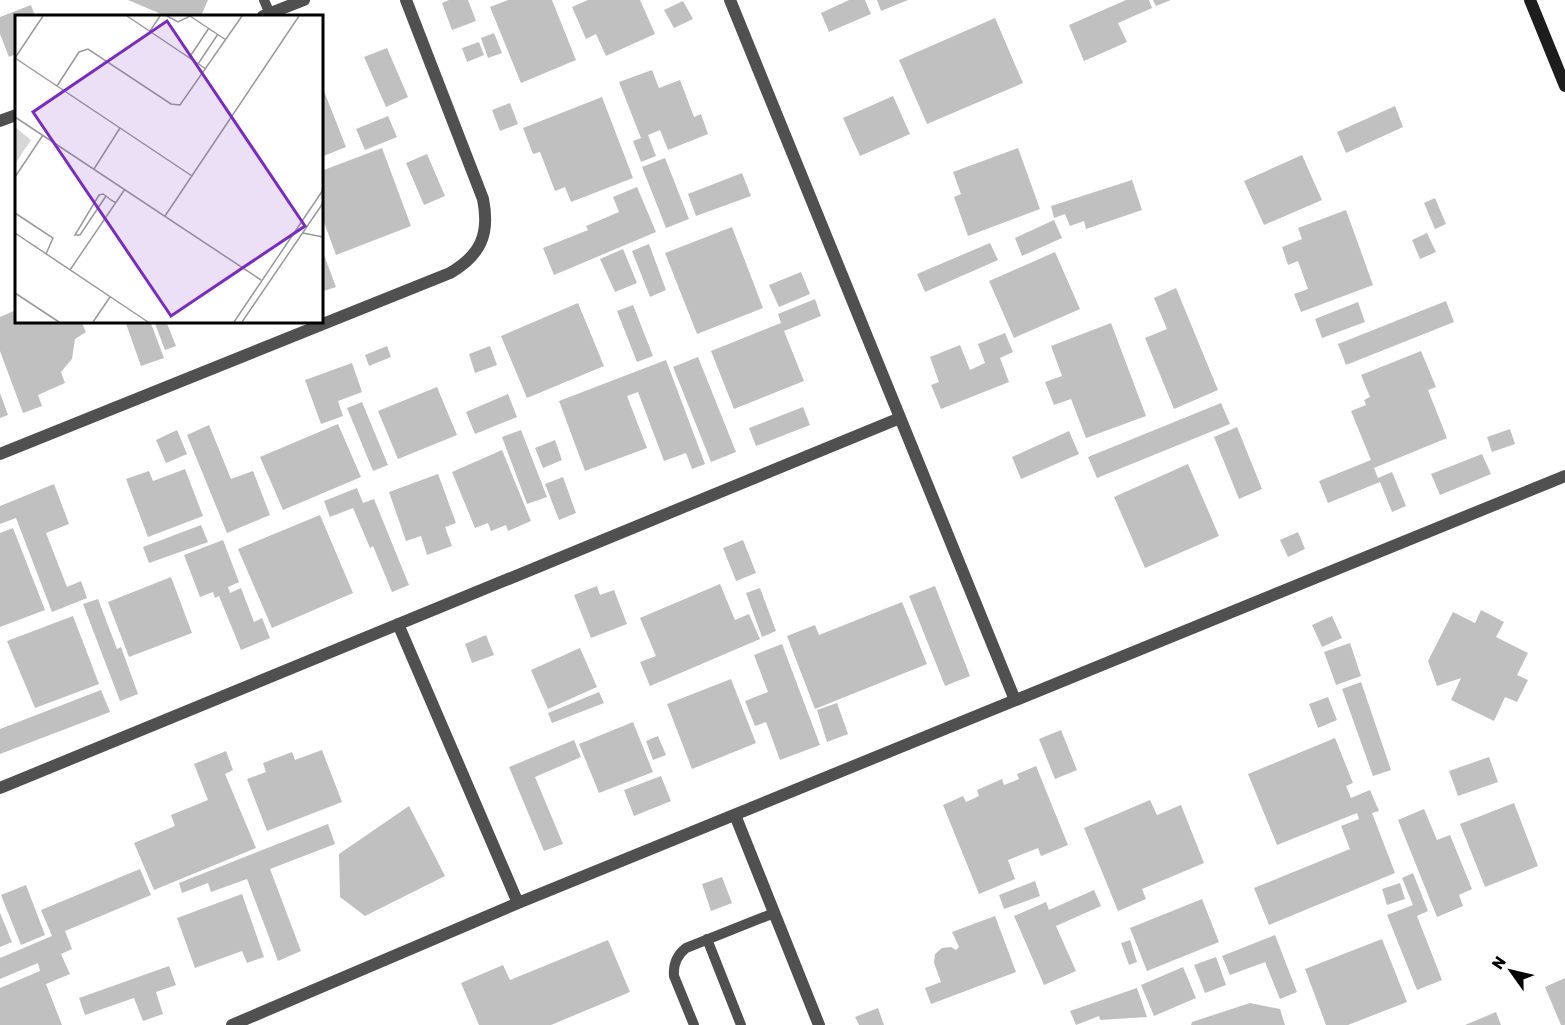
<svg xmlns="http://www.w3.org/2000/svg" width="1565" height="1025" viewBox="0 0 1565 1025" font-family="Rubik,sans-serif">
  <rect width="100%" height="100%" fill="#fff"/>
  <path fill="#c0c0c0" d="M 128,0 L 208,0 L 201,16 L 166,16 Z
    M 449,0 L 468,0 L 476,21 L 452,30 L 442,3 Z
    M 508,0 L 552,0 L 576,60 L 521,83 L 490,7 Z
    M 588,0 L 640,0 L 655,34 L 606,56 L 596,34 L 586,39 L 572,7 Z
    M 849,0 L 865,0 L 871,14 L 829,32 L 821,13 Z
    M 877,0 L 908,0 L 881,11 Z
    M 1126,0 L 1149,0 L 1152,8 L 1118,23 L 1127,42 L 1084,61 L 1069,25 Z
    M 1153,0 L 1171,0 L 1156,6 Z
    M 683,1 L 693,19 L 674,28 L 664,10 Z
    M 31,5 L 35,16 L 16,16 L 16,54 L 9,57 L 0,34 L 0,17 Z
    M 995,18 L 1023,83 L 927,124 L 899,60 Z
    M 494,33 L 502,53 L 488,58 L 481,38 Z
    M 479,42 L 484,55 L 467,62 L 462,48 Z
    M 387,48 L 408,97 L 386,107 L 364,57 Z
    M 652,70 L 659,88 L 680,80 L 694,117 L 701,114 L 708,134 L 668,150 L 660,130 L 648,135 L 656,156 L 641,162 L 633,141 L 641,138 L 619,82 Z
    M 324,91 L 346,147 L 321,157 L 321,93 Z
    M 893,96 L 910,134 L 860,156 L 843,118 Z
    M 602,97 L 633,178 L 571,202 L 565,187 L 555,191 L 540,152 L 533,154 L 523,128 Z
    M 510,103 L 518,124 L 500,131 L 492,110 Z
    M 1395,106 L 1403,127 L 1346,153 L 1337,132 Z
    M 388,116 L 397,137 L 365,150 L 356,129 Z
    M 382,148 L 411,226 L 336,255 L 321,214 L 321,171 Z
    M 1018,148 L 1040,209 L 968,236 L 954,197 L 961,194 L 953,172 Z
    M 427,154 L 445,196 L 424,205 L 406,163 Z
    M 1302,155 L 1322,200 L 1264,225 L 1244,181 Z
    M 665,158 L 689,219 L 666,228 L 642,167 Z
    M 742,173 L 751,196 L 696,216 L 688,194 Z
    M 1132,180 L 1142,210 L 1086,229 L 1084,221 L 1070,226 L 1065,214 L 1054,218 L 1051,206 Z
    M 637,187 L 656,232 L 554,275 L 543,248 L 588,230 L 586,226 L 619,212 L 613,197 Z
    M 1435,198 L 1446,224 L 1435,229 L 1424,203 Z
    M 1346,210 L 1373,285 L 1301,312 L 1294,294 L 1308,289 L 1298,261 L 1288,265 L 1282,247 L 1302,239 L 1298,228 Z
    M 1054,220 L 1062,238 L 1022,256 L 1015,238 Z
    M 732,227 L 763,308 L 697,334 L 665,253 Z
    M 1427,233 L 1436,252 L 1420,259 L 1412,240 Z
    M 990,243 L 998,260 L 925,292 L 917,274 Z
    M 649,244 L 666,290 L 650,297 L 632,251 Z
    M 321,247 L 336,287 L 321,292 Z
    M 623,249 L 637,283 L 615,292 L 600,259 Z
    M 1055,252 L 1080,309 L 1014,338 L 989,281 Z
    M 801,272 L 810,294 L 779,307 L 769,285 Z
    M 1176,288 L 1218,390 L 1174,409 L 1145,338 L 1167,329 L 1154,298 Z
    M 815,299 L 821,316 L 784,331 L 804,381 L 734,409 L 711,351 L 781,323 L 778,314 Z
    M 1446,301 L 1454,322 L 1346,365 L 1338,344 Z
    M 1358,302 L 1365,322 L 1322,338 L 1315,319 Z
    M 578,303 L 604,366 L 527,398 L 501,336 Z
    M 633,305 L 653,356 L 637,362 L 617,311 Z
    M 16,310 L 16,321 L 81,321 L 86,332 L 75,339 L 72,359 L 61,372 L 65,383 L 38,395 L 42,406 L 23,413 L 0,351 L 0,317 Z
    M 125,321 L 150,321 L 164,358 L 141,366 Z
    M 154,321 L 166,321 L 176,346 L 165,350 Z
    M 1111,323 L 1146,416 L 1086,438 L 1071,399 L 1054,405 L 1045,382 L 1062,376 L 1051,346 Z
    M 1005,333 L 1013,352 L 1000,358 L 1009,382 L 941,409 L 931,385 L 939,382 L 930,357 L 960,345 L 970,370 L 985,363 L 978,344 Z
    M 387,346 L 391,357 L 369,366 L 365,355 Z
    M 490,346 L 497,365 L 475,373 L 469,354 Z
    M 1421,351 L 1436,387 L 1428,390 L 1447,438 L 1374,468 L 1378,478 L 1392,472 L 1406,506 L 1392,512 L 1380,482 L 1328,503 L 1319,481 L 1371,460 L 1351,411 L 1366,405 L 1364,400 L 1370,397 L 1361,375 Z
    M 698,357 L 736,452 L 711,462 L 673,367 Z
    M 666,360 L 705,464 L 692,469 L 686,453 L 664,461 L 638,392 L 627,396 L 647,448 L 585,471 L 559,401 Z
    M 352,363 L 362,392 L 338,401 L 343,416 L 321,424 L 305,380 Z
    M 437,387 L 457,435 L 398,459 L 378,411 Z
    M 0,393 L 8,415 L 0,418 Z
    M 508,394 L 517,417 L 475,434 L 466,412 Z
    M 362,402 L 388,465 L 373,471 L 347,408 Z
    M 1221,403 L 1230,424 L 1097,478 L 1088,457 Z
    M 803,407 L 810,425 L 756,446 L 749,428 Z
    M 338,424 L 361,477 L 283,510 L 260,457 Z
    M 209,425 L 231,479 L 253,471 L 270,515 L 227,533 L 187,435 Z
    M 1237,427 L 1262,489 L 1239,499 L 1214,437 Z
    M 1510,429 L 1515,444 L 1492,452 L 1487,437 Z
    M 177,430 L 187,454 L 166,463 L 156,440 Z
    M 521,430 L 547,497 L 527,504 L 502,437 Z
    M 1069,431 L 1079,454 L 1021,479 L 1012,457 Z
    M 555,440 L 562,460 L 543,468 L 535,448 Z
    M 502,450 L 531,521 L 508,531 L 506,525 L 491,531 L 488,523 L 475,528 L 452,472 Z
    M 1482,454 L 1491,474 L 1440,495 L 1431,474 Z
    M 1188,464 L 1219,536 L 1145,568 L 1114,497 Z
    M 185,469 L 203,516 L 148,537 L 126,479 L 149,471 L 153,481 Z
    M 438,474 L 456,523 L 445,527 L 452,546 L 427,555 L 421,536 L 406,541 L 389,492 Z
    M 563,477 L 576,513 L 559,520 L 545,484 Z
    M 54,484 L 69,524 L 46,533 L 67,587 L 81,581 L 87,598 L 52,612 L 16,518 L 0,524 L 0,506 Z
    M 357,488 L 363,503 L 374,499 L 409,585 L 392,592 L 373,546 L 370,548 L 353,508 L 330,517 L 324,501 Z
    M 320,515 L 353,593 L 272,628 L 238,549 Z
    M 201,525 L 208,542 L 149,563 L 143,547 Z
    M 13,528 L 45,610 L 0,627 L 0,533 Z
    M 1298,532 L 1305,549 L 1288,557 L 1280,540 Z
    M 223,540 L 239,582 L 228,587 L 230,593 L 241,588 L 254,622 L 262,618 L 270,638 L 241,650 L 219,596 L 215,598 L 213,592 L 200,597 L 184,555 Z
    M 743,540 L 756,573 L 736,581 L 723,548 Z
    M 171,577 L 192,633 L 129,657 L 108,602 Z
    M 720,584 L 735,620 L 749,614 L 760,639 L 650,686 L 640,662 L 656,656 L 640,618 Z
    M 597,586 L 600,595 L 614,590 L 627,624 L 591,638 L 574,595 Z
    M 935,586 L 970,676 L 945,686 L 909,596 Z
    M 760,588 L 776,631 L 762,637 L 746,593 Z
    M 98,599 L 117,649 L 121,647 L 138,694 L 120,701 L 83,604 Z
    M 902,602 L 927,664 L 815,709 L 787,636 L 815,625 L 819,635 Z
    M 1481,610 L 1504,622 L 1496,637 L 1528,653 L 1517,675 L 1528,680 L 1517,702 L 1505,697 L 1494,721 L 1451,700 L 1461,678 L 1437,686 L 1428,661 L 1453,612 L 1475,623 Z
    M 73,616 L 99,684 L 35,708 L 7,641 Z
    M 1332,616 L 1342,638 L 1322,647 L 1312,625 Z
    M 486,635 L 494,655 L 472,663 L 465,644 Z
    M 1350,643 L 1361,676 L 1336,685 L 1324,652 Z
    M 782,644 L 820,745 L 780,760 L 766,722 L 755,726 L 745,701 L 768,692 L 754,655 Z
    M 580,648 L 597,687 L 548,709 L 531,670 Z
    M 731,679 L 756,743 L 692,769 L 667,704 Z
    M 1361,682 L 1391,770 L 1373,776 L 1342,689 Z
    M 101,690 L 110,712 L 0,754 L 0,729 Z
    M 599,692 L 604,703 L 552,723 L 548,713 Z
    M 1328,697 L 1337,720 L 1318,728 L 1309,704 Z
    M 837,703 L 848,734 L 827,742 L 817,710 Z
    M 633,722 L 653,772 L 599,793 L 579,744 Z
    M 1061,730 L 1077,770 L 1055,779 L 1039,739 Z
    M 658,736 L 666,755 L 653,760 L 646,741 Z
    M 1335,738 L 1353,783 L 1346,786 L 1351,798 L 1370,790 L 1379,811 L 1372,813 L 1395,873 L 1269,925 L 1254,888 L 1350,849 L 1341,826 L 1359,819 L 1357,813 L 1277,845 L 1248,774 Z
    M 574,740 L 581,757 L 535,777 L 563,844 L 544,851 L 509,767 Z
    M 322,750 L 342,802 L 267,831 L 247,779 L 266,772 L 263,763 L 292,752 L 295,760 Z
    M 226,751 L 233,770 L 225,774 L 256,848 L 154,890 L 134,843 L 175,826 L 171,815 L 208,800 L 194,764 Z
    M 1489,757 L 1498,782 L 1458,796 L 1449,771 Z
    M 1036,766 L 1068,845 L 1041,856 L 1038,848 L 1008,860 L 1015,879 L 979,894 L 943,805 L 963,796 L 966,802 L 979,796 L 977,790 L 1002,779 L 1004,785 L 1019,779 L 1017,774 Z
    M 661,776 L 671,801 L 634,816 L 624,790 Z
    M 1150,800 L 1157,815 L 1181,805 L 1204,863 L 1142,889 L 1146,899 L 1118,911 L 1084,828 Z
    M 1514,803 L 1538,866 L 1485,887 L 1460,824 Z
    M 409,806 L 445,876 L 365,916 L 340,897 L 339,854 Z
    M 1424,809 L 1437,840 L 1450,835 L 1472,889 L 1459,895 L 1463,906 L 1437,917 L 1398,820 Z
    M 328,824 L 335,844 L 270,869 L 301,951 L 278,961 L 247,879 L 211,892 L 208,883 L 182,893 L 179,883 Z
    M 140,869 L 151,895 L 65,931 L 72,949 L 61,954 L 70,974 L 46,984 L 62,1025 L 0,1025 L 0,988 L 40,971 L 38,963 L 0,979 L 0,958 L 52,936 L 41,910 Z
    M 1413,873 L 1428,911 L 1417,916 L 1442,980 L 1417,990 L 1387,915 L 1413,905 L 1402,878 Z
    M 722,877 L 732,903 L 711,911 L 702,884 Z
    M 1035,881 L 1040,896 L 1004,909 L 999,895 Z
    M 1400,883 L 1405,899 L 1387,905 L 1382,889 Z
    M 26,885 L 45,935 L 21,945 L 1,895 Z
    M 1094,890 L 1101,906 L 1056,926 L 1076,971 L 1044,985 L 1014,916 L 1046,902 L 1049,910 Z
    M 242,894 L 264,957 L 247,963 L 242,951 L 195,968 L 177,918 Z
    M 1202,899 L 1219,942 L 1147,971 L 1130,928 Z
    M 0,913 L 12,942 L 0,947 Z
    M 995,916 L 1016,972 L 931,1004 L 925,988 L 941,982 L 934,963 L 935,954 L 942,948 L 951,947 L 956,950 L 959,947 L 952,932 Z
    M 1275,935 L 1297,992 L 1280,999 L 1265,962 L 1230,975 L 1222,956 Z
    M 1382,939 L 1407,1002 L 1348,1025 L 1326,1025 L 1305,969 Z
    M 608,940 L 630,992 L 551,1025 L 479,1025 L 461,983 L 503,965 L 510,980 Z
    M 1130,940 L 1137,962 L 1129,965 L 1121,943 Z
    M 1216,957 L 1226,985 L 1205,993 L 1194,965 Z
    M 169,966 L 176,985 L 156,992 L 163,1014 L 143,1021 L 134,998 L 85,1015 L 79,998 Z
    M 1183,967 L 1196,998 L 1154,1016 L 1141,985 Z
    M 1565,978 L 1565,1025 L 1561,1025 L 1545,987 Z
    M 1137,988 L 1147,1017 L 1100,1020 L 1099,1016 L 1076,1025 L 1070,1011 Z
    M 1250,1003 L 1280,1009 L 1285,1025 L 1191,1025 L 1192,1022 Z
    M 878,1008 L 884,1025 L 859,1025 L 855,1017 Z
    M 1496,1012 L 1501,1025 L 1465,1025 Z"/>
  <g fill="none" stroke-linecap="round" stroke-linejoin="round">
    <path stroke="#505050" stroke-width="10" d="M 264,0 L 270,14
      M 707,939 L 741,1025
      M 694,1025 L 674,976 C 673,964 677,955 686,948 L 774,913"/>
    <path stroke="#505050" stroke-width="12" d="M 730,0 L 1015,700
      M 263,16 L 304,0
      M 0,121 L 16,115
      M 0,454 L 450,273 C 481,255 490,234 483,199 L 406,0
      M 398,624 L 518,903
      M 0,788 L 900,418
      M 735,815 L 819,1025
      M 232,1025 L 518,903 L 1565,476"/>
    <path stroke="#1d1d1d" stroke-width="12" d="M 1530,0 L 1565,86"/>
  </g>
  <g transform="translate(15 15)">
    <rect width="308" height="308" fill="#fff"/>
    <path d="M 0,112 L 16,125 L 0,149 Z" fill="#d7d7d7"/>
    <path fill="none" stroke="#999" stroke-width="1.5" d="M 112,1 L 191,54M 152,1 L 163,7 L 175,1 L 211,25M 135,16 L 145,1M 0,43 L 177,161M 0,43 L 28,1M 174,43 L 194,13M 183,49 L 203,19M 42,71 L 64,37 L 73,34 L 156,89 L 165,90 L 227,1M 0,102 L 246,265M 79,154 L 105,113M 0,162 L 28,120M 91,181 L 65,220 L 60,220 L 84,180 L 88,179 L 91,181 L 96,185 L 101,188M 0,198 L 38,223 L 31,239M 150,201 L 284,1M 0,218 L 133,307M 288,218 L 308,222M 55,255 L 110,174M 0,278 L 44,307M 78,307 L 95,282M 219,307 L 308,175M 227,307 L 308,188"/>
    <path fill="#7b2cbf" fill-opacity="0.15" stroke="#7b2cbf" stroke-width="3" d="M 152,6 L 290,211 L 156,301 L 18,97 Z"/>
    <rect width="308" height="308" fill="none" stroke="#000" stroke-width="3"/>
  </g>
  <g transform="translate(1511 971) rotate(304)" stroke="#ffffff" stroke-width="4.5" paint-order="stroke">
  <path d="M0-4.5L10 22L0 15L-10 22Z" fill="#000000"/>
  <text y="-9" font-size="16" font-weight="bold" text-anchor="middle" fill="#000000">N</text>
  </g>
</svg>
